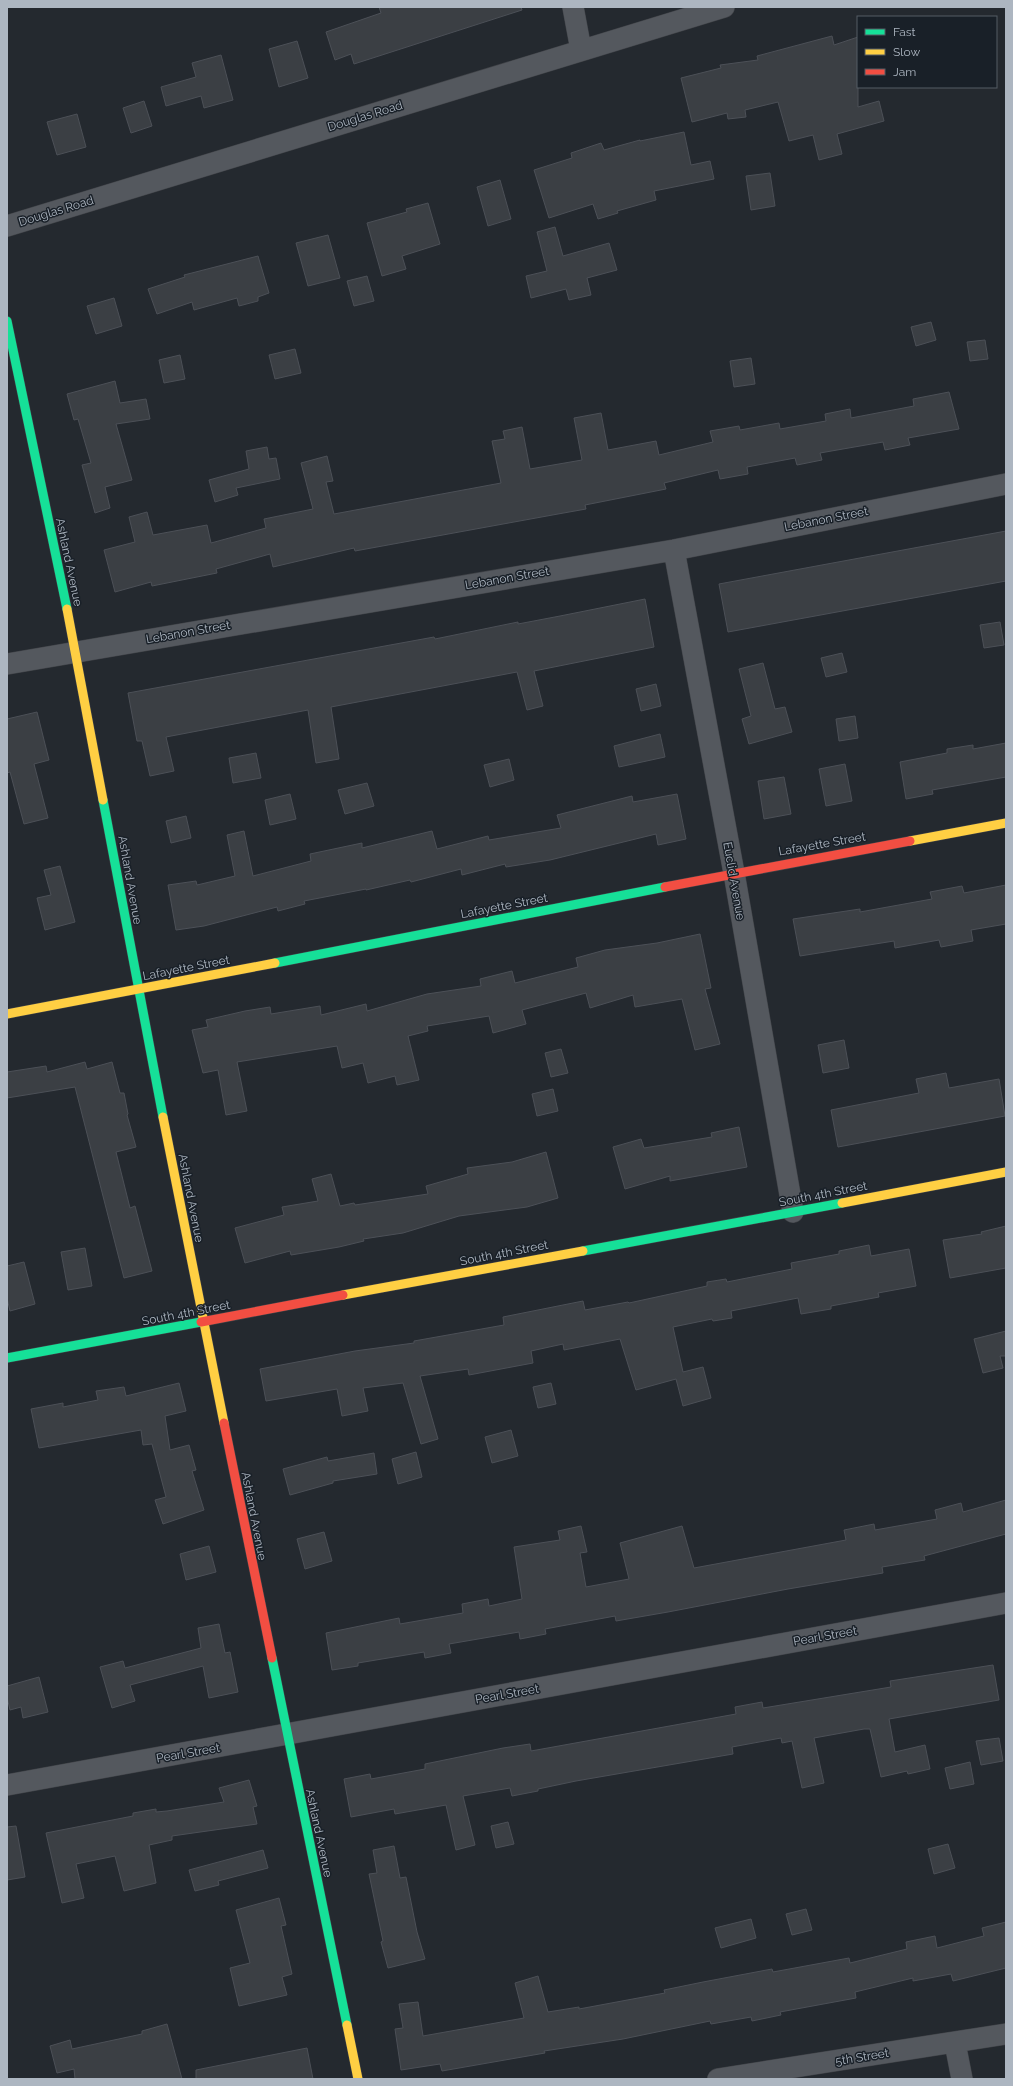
<svg xmlns="http://www.w3.org/2000/svg" width="1013" height="2086" viewBox="0 0 1013 2086" font-family="Raleway,sans-serif">
  <rect width="100%" height="100%" fill="#24292f"/>
  <path fill="#3b3f44" stroke="#4c5057" d="M 379,7 L 521,7 L 522,10 L 354,64 L 351,54 L 335,60 L 326,32 L 381,13 Z
    M 832,36 L 834,45 L 858,37 L 858,107 L 879,101 L 884,121 L 837,134 L 842,154 L 819,160 L 813,135 L 789,141 L 778,102 L 745,110 L 746,117 L 728,119 L 727,113 L 692,122 L 681,78 L 721,68 L 720,65 L 758,60 L 757,56 Z
    M 297,41 L 308,78 L 279,87 L 269,49 Z
    M 221,55 L 233,100 L 204,108 L 201,96 L 166,106 L 161,87 L 196,77 L 192,63 Z
    M 144,101 L 152,126 L 131,133 L 123,108 Z
    M 77,114 L 86,147 L 57,155 L 47,122 Z
    M 684,132 L 691,165 L 710,161 L 714,179 L 654,191 L 656,200 L 617,211 L 618,213 L 598,219 L 593,204 L 549,218 L 534,170 L 572,158 L 571,153 L 601,143 L 604,150 L 640,140 L 640,141 Z
    M 770,173 L 775,206 L 751,210 L 746,176 Z
    M 500,180 L 511,219 L 488,226 L 477,187 Z
    M 428,203 L 440,244 L 402,256 L 406,269 L 382,276 L 367,223 L 407,212 L 406,209 Z
    M 555,227 L 563,256 L 609,243 L 617,270 L 587,278 L 591,295 L 569,300 L 566,289 L 531,298 L 526,276 L 547,271 L 537,232 Z
    M 328,235 L 340,278 L 308,286 L 296,243 Z
    M 258,256 L 269,293 L 258,297 L 258,301 L 239,306 L 237,298 L 194,310 L 192,302 L 157,314 L 148,289 L 185,277 L 184,275 Z
    M 367,276 L 374,301 L 354,306 L 347,281 Z
    M 114,298 L 122,326 L 96,334 L 87,306 Z
    M 931,322 L 936,340 L 916,346 L 911,327 Z
    M 985,340 L 988,359 L 970,361 L 967,342 Z
    M 295,349 L 301,373 L 275,379 L 269,355 Z
    M 180,355 L 185,379 L 164,383 L 159,360 Z
    M 751,358 L 755,384 L 734,387 L 730,361 Z
    M 115,381 L 120,403 L 146,399 L 150,419 L 116,424 L 132,480 L 105,487 L 110,508 L 95,513 L 82,465 L 91,463 L 78,419 L 74,420 L 67,394 Z
    M 949,392 L 959,429 L 908,438 L 910,445 L 885,450 L 883,442 L 820,453 L 822,460 L 797,465 L 795,458 L 747,467 L 748,474 L 720,479 L 718,470 L 664,483 L 666,489 L 585,505 L 586,509 L 558,514 L 355,551 L 354,548 L 273,567 L 270,554 L 216,569 L 217,573 L 152,586 L 151,582 L 115,592 L 104,550 L 135,542 L 129,517 L 147,512 L 153,535 L 207,525 L 211,543 L 266,528 L 264,519 L 313,509 L 301,463 L 327,456 L 333,481 L 326,482 L 334,514 L 501,483 L 492,441 L 505,439 L 503,431 L 522,427 L 530,469 L 582,460 L 574,418 L 601,413 L 608,450 L 656,441 L 659,455 L 713,442 L 710,431 L 739,426 L 740,430 L 779,423 L 780,429 L 826,421 L 825,414 L 850,409 L 851,418 L 914,406 L 913,399 Z
    M 267,447 L 269,459 L 276,458 L 280,479 L 236,488 L 238,495 L 215,502 L 209,480 L 249,469 L 246,451 Z
    M 1006,531 L 1006,581 L 728,632 L 719,584 Z
    M 645,599 L 654,647 L 534,671 L 543,706 L 527,710 L 517,672 L 331,707 L 339,759 L 316,763 L 308,710 L 166,737 L 174,771 L 150,776 L 142,741 L 137,741 L 128,693 L 434,637 L 435,639 L 518,622 L 518,624 L 560,616 Z
    M 1000,622 L 1004,645 L 984,648 L 980,625 Z
    M 842,653 L 847,672 L 826,677 L 821,658 Z
    M 763,663 L 775,709 L 785,707 L 792,732 L 749,744 L 742,719 L 751,716 L 739,669 Z
    M 656,684 L 661,706 L 641,711 L 636,689 Z
    M 37,712 L 49,760 L 34,764 L 48,818 L 24,824 L 10,772 L 7,773 L 7,719 Z
    M 855,716 L 858,738 L 839,741 L 836,719 Z
    M 660,734 L 665,757 L 619,767 L 614,746 Z
    M 1006,743 L 1006,777 L 932,790 L 933,794 L 906,799 L 900,762 L 947,753 L 947,749 L 973,745 L 973,749 Z
    M 256,753 L 261,778 L 233,783 L 229,758 Z
    M 509,759 L 514,780 L 490,787 L 484,765 Z
    M 845,764 L 852,801 L 826,806 L 819,769 Z
    M 784,777 L 791,814 L 764,819 L 758,781 Z
    M 367,783 L 374,806 L 345,814 L 338,790 Z
    M 290,794 L 296,819 L 270,825 L 265,800 Z
    M 677,794 L 686,839 L 658,845 L 656,834 L 550,860 L 506,867 L 505,864 L 462,875 L 461,869 L 411,882 L 410,880 L 366,890 L 366,889 L 304,901 L 305,904 L 278,911 L 277,907 L 204,926 L 176,930 L 168,885 L 196,881 L 197,885 L 235,876 L 227,835 L 244,831 L 253,876 L 311,861 L 310,854 L 362,843 L 362,848 L 432,831 L 437,849 L 488,836 L 489,840 L 561,828 L 557,815 L 632,796 L 633,802 Z
    M 186,816 L 191,838 L 171,843 L 166,821 Z
    M 60,866 L 75,922 L 45,930 L 37,898 L 51,895 L 44,870 Z
    M 1006,885 L 1006,924 L 971,930 L 973,941 L 941,947 L 939,940 L 895,948 L 894,941 L 800,956 L 793,919 L 860,909 L 860,912 L 932,899 L 930,892 L 962,886 L 964,893 Z
    M 700,934 L 711,988 L 705,989 L 720,1044 L 695,1050 L 682,999 L 635,1007 L 633,995 L 590,1008 L 586,993 L 522,1010 L 526,1024 L 493,1033 L 489,1016 L 427,1026 L 428,1031 L 408,1036 L 419,1080 L 397,1085 L 395,1076 L 368,1083 L 363,1063 L 342,1068 L 337,1046 L 237,1062 L 247,1111 L 226,1115 L 218,1070 L 203,1073 L 192,1030 L 208,1027 L 206,1020 L 245,1011 L 270,1007 L 271,1014 L 320,1006 L 321,1015 L 366,1004 L 367,1011 L 427,994 L 481,986 L 480,979 L 512,971 L 515,983 L 578,967 L 576,958 L 605,950 L 657,943 Z
    M 844,1040 L 849,1068 L 823,1073 L 818,1045 Z
    M 561,1049 L 568,1073 L 551,1077 L 545,1053 Z
    M 85,1062 L 87,1069 L 112,1062 L 120,1093 L 124,1093 L 128,1114 L 127,1115 L 136,1147 L 116,1152 L 130,1208 L 135,1206 L 152,1271 L 124,1278 L 75,1087 L 7,1098 L 7,1072 L 46,1066 L 47,1072 Z
    M 946,1073 L 949,1088 L 999,1079 L 1005,1116 L 838,1147 L 831,1110 L 919,1093 L 916,1079 Z
    M 553,1089 L 558,1111 L 537,1116 L 532,1094 Z
    M 739,1127 L 747,1167 L 670,1181 L 670,1176 L 625,1189 L 613,1147 L 641,1139 L 644,1148 L 712,1137 L 711,1133 Z
    M 546,1152 L 558,1198 L 527,1207 L 459,1216 L 403,1233 L 363,1239 L 364,1241 L 339,1247 L 291,1255 L 290,1251 L 245,1263 L 235,1228 L 284,1215 L 282,1207 L 318,1201 L 312,1179 L 331,1174 L 340,1206 L 354,1203 L 355,1205 L 428,1194 L 426,1186 L 468,1174 L 467,1168 L 512,1162 Z
    M 1006,1226 L 1006,1268 L 950,1278 L 943,1240 L 982,1234 L 981,1232 Z
    M 869,1245 L 871,1256 L 909,1249 L 916,1286 L 878,1293 L 879,1297 L 831,1306 L 831,1309 L 801,1314 L 798,1298 L 731,1311 L 732,1318 L 713,1321 L 712,1319 L 673,1327 L 683,1372 L 703,1367 L 711,1398 L 683,1406 L 676,1379 L 636,1390 L 620,1339 L 564,1350 L 563,1344 L 531,1351 L 533,1363 L 469,1375 L 468,1369 L 420,1376 L 438,1439 L 421,1444 L 403,1383 L 363,1388 L 368,1411 L 342,1416 L 337,1389 L 266,1401 L 260,1369 L 355,1351 L 414,1343 L 414,1341 L 504,1325 L 503,1317 L 583,1301 L 585,1310 L 628,1302 L 629,1303 L 707,1286 L 707,1282 L 726,1279 L 727,1282 L 792,1269 L 791,1263 L 839,1254 L 839,1251 Z
    M 85,1248 L 92,1286 L 68,1290 L 61,1252 Z
    M 24,1262 L 35,1304 L 10,1311 L 7,1298 L 7,1266 Z
    M 1006,1331 L 1006,1356 L 1000,1356 L 1003,1368 L 983,1373 L 974,1339 Z
    M 179,1383 L 186,1411 L 165,1416 L 170,1450 L 189,1445 L 196,1470 L 192,1471 L 204,1510 L 163,1524 L 155,1500 L 166,1497 L 152,1444 L 143,1445 L 141,1430 L 39,1448 L 31,1409 L 63,1403 L 63,1407 L 98,1400 L 96,1391 L 124,1387 L 126,1396 Z
    M 551,1383 L 556,1404 L 538,1408 L 533,1387 Z
    M 511,1430 L 518,1456 L 492,1463 L 485,1437 Z
    M 416,1452 L 422,1477 L 398,1484 L 392,1459 Z
    M 374,1453 L 377,1474 L 333,1481 L 333,1483 L 290,1495 L 283,1469 L 327,1457 L 328,1461 Z
    M 1006,1500 L 1006,1534 L 924,1556 L 925,1560 L 882,1567 L 883,1573 L 788,1589 L 668,1612 L 616,1621 L 615,1616 L 545,1629 L 546,1634 L 520,1639 L 519,1632 L 449,1644 L 451,1653 L 425,1658 L 424,1652 L 358,1663 L 358,1666 L 332,1670 L 326,1633 L 399,1618 L 400,1624 L 463,1613 L 462,1604 L 488,1599 L 489,1606 L 522,1599 L 514,1547 L 560,1540 L 558,1531 L 581,1526 L 587,1552 L 580,1553 L 586,1587 L 629,1579 L 620,1543 L 682,1526 L 694,1568 L 846,1540 L 844,1530 L 874,1524 L 875,1530 L 937,1519 L 935,1510 L 961,1503 L 963,1512 Z
    M 324,1532 L 332,1561 L 305,1569 L 297,1539 Z
    M 209,1546 L 216,1572 L 186,1580 L 180,1554 Z
    M 219,1624 L 225,1653 L 230,1652 L 238,1692 L 209,1698 L 203,1666 L 130,1685 L 135,1701 L 112,1708 L 100,1667 L 123,1661 L 125,1668 L 201,1648 L 198,1628 Z
    M 993,1665 L 999,1700 L 889,1719 L 895,1752 L 925,1745 L 930,1769 L 908,1774 L 907,1771 L 881,1777 L 870,1729 L 864,1729 L 814,1738 L 824,1783 L 802,1788 L 792,1741 L 782,1743 L 781,1738 L 732,1747 L 733,1754 L 576,1781 L 538,1789 L 538,1791 L 512,1796 L 510,1788 L 463,1796 L 475,1845 L 456,1850 L 446,1805 L 395,1814 L 394,1809 L 351,1817 L 344,1779 L 370,1774 L 371,1779 L 425,1769 L 425,1764 L 503,1748 L 530,1744 L 531,1751 L 736,1714 L 735,1707 L 762,1702 L 763,1708 L 891,1687 L 890,1681 Z
    M 39,1677 L 48,1712 L 23,1718 L 21,1707 L 10,1710 L 7,1697 L 7,1686 Z
    M 999,1738 L 1003,1761 L 981,1765 L 976,1741 Z
    M 970,1762 L 974,1784 L 950,1789 L 945,1768 Z
    M 249,1780 L 257,1806 L 253,1807 L 257,1824 L 172,1836 L 172,1840 L 149,1845 L 156,1883 L 124,1891 L 115,1856 L 76,1864 L 84,1898 L 62,1903 L 46,1833 L 133,1816 L 133,1813 L 156,1809 L 156,1812 L 167,1811 L 224,1802 L 219,1788 Z
    M 508,1822 L 514,1844 L 496,1848 L 491,1826 Z
    M 16,1826 L 25,1877 L 7,1880 L 7,1827 Z
    M 948,1844 L 955,1868 L 934,1874 L 928,1849 Z
    M 394,1846 L 400,1878 L 406,1877 L 417,1932 L 425,1959 L 388,1968 L 381,1942 L 383,1941 L 369,1874 L 377,1873 L 373,1850 Z
    M 263,1850 L 268,1868 L 218,1881 L 219,1885 L 195,1891 L 189,1870 Z
    M 279,1898 L 286,1925 L 281,1926 L 292,1974 L 282,1977 L 287,1995 L 239,2006 L 230,1968 L 250,1963 L 236,1910 Z
    M 806,1909 L 812,1930 L 792,1935 L 786,1914 Z
    M 751,1919 L 756,1938 L 721,1948 L 715,1928 Z
    M 1006,1922 L 1006,1968 L 953,1981 L 951,1974 L 913,1981 L 913,1978 L 855,1992 L 856,1998 L 780,2012 L 781,2015 L 752,2021 L 751,2017 L 711,2024 L 710,2021 L 623,2039 L 544,2051 L 545,2053 L 442,2071 L 440,2064 L 401,2070 L 395,2029 L 403,2028 L 399,2004 L 418,2002 L 423,2036 L 524,2018 L 515,1983 L 538,1976 L 548,2012 L 579,2007 L 579,2009 L 665,1993 L 664,1990 L 703,1982 L 772,1969 L 773,1972 L 849,1958 L 850,1963 L 907,1949 L 906,1942 L 935,1936 L 937,1948 L 984,1936 L 982,1928 Z
    M 167,2024 L 182,2079 L 75,2079 L 74,2069 L 57,2073 L 50,2046 L 70,2040 L 72,2049 L 142,2034 L 142,2031 Z
    M 307,2048 L 313,2079 L 196,2079 L 196,2070 Z"/>
  <g fill="none" stroke-linecap="round" stroke-linejoin="round">
    <defs>
      <path id="street" d="M 573,7 L 581,50
        M 7,226 L 724,7
        M 674,550 L 734,873 L 793,1212
        M 7,664 L 674,550 L 1006,484
        M 7,1785 L 1006,1603
        M 955,2043 L 962,2079
        M 718,2079 L 1006,2034"/>
      <path id="fast" d="M 7,321 L 67,609
        M 103,800 L 163,1117
        M 275,963 L 665,887
        M 583,1251 L 842,1203
        M 7,1358 L 201,1322
        M 272,1658 L 347,2025"/>
      <path id="slow" d="M 67,609 L 103,800
        M 910,841 L 1006,823
        M 7,1014 L 275,963
        M 163,1117 L 224,1423
        M 842,1203 L 1006,1172
        M 343,1295 L 583,1251
        M 347,2025 L 358,2079"/>
      <path id="jam" d="M 665,887 L 910,841
        M 201,1322 L 343,1295
        M 224,1423 L 272,1658"/>
    </defs>
    <use href="#street" stroke="#404348" stroke-width="22"/>
    <use href="#fast" stroke="#404348" stroke-width="10"/>
    <use href="#slow" stroke="#404348" stroke-width="10"/>
    <use href="#jam" stroke="#404348" stroke-width="10"/>
    <use href="#street" stroke="#54585e" stroke-width="21"/>
    <use href="#fast" stroke="#16e098" stroke-width="9"/>
    <use href="#slow" stroke="#ffcf43" stroke-width="9"/>
    <use href="#jam" stroke="#f24e42" stroke-width="9"/>
  </g>
  <g text-anchor="middle" stroke-width="3" stroke-linejoin="round" paint-order="stroke">
    <g font-size="12" fill="#adb6c1" stroke="#192028">
      <text transform="translate(365 116) rotate(-17)" y="4">Douglas Road</text>
      <text transform="translate(56 211) rotate(-17)" y="4">Douglas Road</text>
      <text transform="translate(826 519) rotate(-11)" y="4">Lebanon Street</text>
      <text transform="translate(69 562) rotate(78)" y="4">Ashland Avenue</text>
      <text transform="translate(507 578) rotate(-10)" y="4">Lebanon Street</text>
      <text transform="translate(188 632) rotate(-10)" y="4">Lebanon Street</text>
      <text transform="translate(822 844) rotate(-10)" y="4">Lafayette Street</text>
      <text transform="translate(130 880) rotate(80)" y="4">Ashland Avenue</text>
      <text transform="translate(734 881) rotate(80)" y="4">Euclid Avenue</text>
      <text transform="translate(504 906) rotate(-11)" y="4">Lafayette Street</text>
      <text transform="translate(186 968) rotate(-11)" y="4">Lafayette Street</text>
      <text transform="translate(823 1194) rotate(-11)" y="4">South 4th Street</text>
      <text transform="translate(191 1198) rotate(79)" y="4">Ashland Avenue</text>
      <text transform="translate(504 1253) rotate(-11)" y="4">South 4th Street</text>
      <text transform="translate(186 1313) rotate(-11)" y="4">South 4th Street</text>
      <text transform="translate(254 1516) rotate(79)" y="4">Ashland Avenue</text>
      <text transform="translate(825 1636) rotate(-10)" y="4">Pearl Street</text>
      <text transform="translate(507 1694) rotate(-10)" y="4">Pearl Street</text>
      <text transform="translate(188 1753) rotate(-10)" y="4">Pearl Street</text>
      <text transform="translate(319 1833) rotate(78)" y="4">Ashland Avenue</text>
      <text transform="translate(862 2057) rotate(-9)" y="4">5th Street</text>
    </g>
  </g>
  <rect width="1013" height="2086" fill="none" stroke="#adb6c1" stroke-width="16"/>
  <rect x="857" y="16" width="140" height="72" fill="#192028" stroke="#545c65"/>
  <rect x="865" y="29" width="20" height="6" fill="#16e098" stroke="#545c65"/>
  <text x="893" y="36" font-size="12" fill="#adb6c1">Fast</text>
  <rect x="865" y="49" width="20" height="6" fill="#ffcf43" stroke="#545c65"/>
  <text x="893" y="56" font-size="12" fill="#adb6c1">Slow</text>
  <rect x="865" y="69" width="20" height="6" fill="#f24e42" stroke="#545c65"/>
  <text x="893" y="76" font-size="12" fill="#adb6c1">Jam</text>
</svg>
